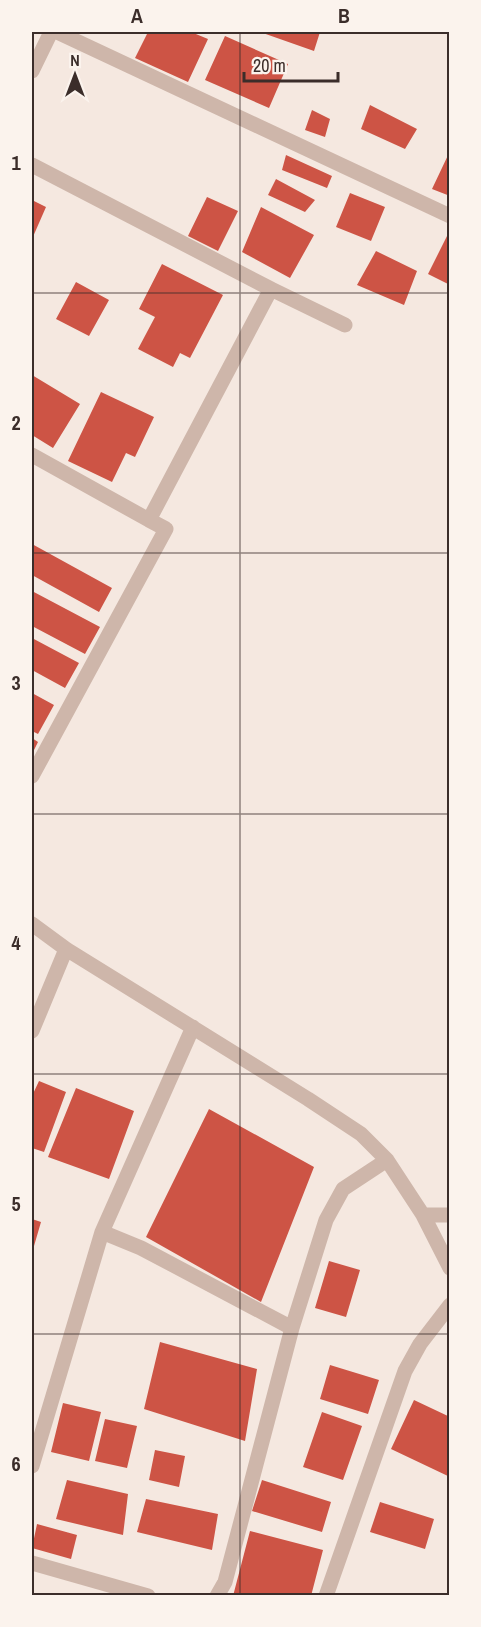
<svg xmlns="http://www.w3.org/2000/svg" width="481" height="1627" viewBox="0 0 481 1627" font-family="'Archivo Narrow',sans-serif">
  <rect width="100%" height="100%" fill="#f5e8e0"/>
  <path fill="#cd5445" d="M 148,32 L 191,32 L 208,39 L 188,82 L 135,58 Z
    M 260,32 L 320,32 L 314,51 Z
    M 225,36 L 288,64 L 269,108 L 205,80 Z
    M 370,105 L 417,129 L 405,149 L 361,129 Z
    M 312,110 L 330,119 L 325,137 L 305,130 Z
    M 450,151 L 450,196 L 432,189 Z
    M 286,155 L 332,176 L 327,188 L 282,170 Z
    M 276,179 L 315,200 L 305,212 L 268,195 Z
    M 350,193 L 385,207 L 371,241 L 336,227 Z
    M 207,197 L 238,211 L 218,251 L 188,236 Z
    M 32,200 L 46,207 L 32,239 Z
    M 261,207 L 314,235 L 290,278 L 242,252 Z
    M 448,234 L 450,235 L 450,285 L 428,274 Z
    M 376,251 L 417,271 L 404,305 L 357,285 Z
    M 162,264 L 223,295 L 190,358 L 180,353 L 173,367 L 138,349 L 155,317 L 139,309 Z
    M 76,282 L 109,300 L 89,336 L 56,319 Z
    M 32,375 L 80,404 L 53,448 L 32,435 Z
    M 101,392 L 154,417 L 135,457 L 126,453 L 112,482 L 68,461 Z
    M 32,544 L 112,588 L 99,612 L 32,575 Z
    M 32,591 L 100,627 L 85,654 L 32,626 Z
    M 32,638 L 79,663 L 65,688 L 32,670 Z
    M 32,693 L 54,705 L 38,734 L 32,731 Z
    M 32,738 L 38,742 L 32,754 Z
    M 39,1081 L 66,1092 L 44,1152 L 32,1148 L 32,1096 Z
    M 76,1088 L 134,1111 L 109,1179 L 48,1157 Z
    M 209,1109 L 314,1167 L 261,1302 L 146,1237 Z
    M 32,1219 L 41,1222 L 34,1246 L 32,1245 Z
    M 329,1261 L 360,1270 L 346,1317 L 315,1308 Z
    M 160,1342 L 257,1369 L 245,1441 L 144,1409 Z
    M 330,1365 L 379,1380 L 368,1414 L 320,1399 Z
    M 414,1400 L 450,1417 L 450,1477 L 391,1449 Z
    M 63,1403 L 101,1412 L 89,1461 L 51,1452 Z
    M 322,1412 L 362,1426 L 343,1480 L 303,1467 Z
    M 105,1419 L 137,1426 L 127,1468 L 95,1461 Z
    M 155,1450 L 185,1456 L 179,1487 L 149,1480 Z
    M 67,1480 L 128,1494 L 123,1535 L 56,1519 Z
    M 262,1480 L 331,1502 L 322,1532 L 252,1511 Z
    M 146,1499 L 218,1514 L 212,1550 L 137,1532 Z
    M 380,1502 L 434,1519 L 425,1549 L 370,1532 Z
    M 37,1524 L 77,1535 L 71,1559 L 32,1548 Z
    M 250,1531 L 323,1550 L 311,1596 L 233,1596 Z"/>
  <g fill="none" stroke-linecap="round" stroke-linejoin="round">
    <path stroke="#ceb6aa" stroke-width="15" d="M 57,32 L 450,216
      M 32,71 L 51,32
      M 32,165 L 271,289 L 345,325
      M 32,455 L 149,520
      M 32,776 L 166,529 L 149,520 L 271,289
      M 32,924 L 66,949 L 308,1099 L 361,1134 L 387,1160 L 423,1215 L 450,1268
      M 32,1031 L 66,949
      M 423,1215 L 450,1215
      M 102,1232 L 193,1027
      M 32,1466 L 102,1232 L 141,1248 L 292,1328
      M 32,1563 L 148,1596
      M 217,1596 L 225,1582 L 292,1328 L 326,1220 L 343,1189 L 387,1160
      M 326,1596 L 405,1371 L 420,1344 L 450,1305"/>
  </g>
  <path fill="none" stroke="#3b2d2a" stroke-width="1.5" stroke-opacity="0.55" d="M 240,32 L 240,1596M 32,293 L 450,293M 32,553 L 450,553M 32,814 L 450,814M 32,1074 L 450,1074M 32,1334 L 450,1334"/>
  <rect width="481" height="1627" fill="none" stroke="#fbf3ed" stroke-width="66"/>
  <g transform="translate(75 75)" stroke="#fbf3ed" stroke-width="4.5" paint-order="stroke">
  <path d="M0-4.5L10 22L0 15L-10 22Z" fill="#3b2d2a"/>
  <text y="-9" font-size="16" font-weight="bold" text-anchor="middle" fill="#3b2d2a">N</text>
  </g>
  <path d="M244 72v9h94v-9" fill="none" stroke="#3b2d2a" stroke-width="3"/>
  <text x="253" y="72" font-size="18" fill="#3b2d2a" stroke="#fbf3ed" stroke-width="4.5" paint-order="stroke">20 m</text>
  <rect x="33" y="33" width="415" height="1561" fill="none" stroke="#3b2d2a" stroke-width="2"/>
  <g font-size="20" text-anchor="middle" font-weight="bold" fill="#3b2d2a">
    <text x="137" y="23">A</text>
    <text x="344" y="23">B</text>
    <text x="16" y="170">1</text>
    <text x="16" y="430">2</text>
    <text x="16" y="690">3</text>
    <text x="16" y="950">4</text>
    <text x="16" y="1211">5</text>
    <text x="16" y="1471">6</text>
  </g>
</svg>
